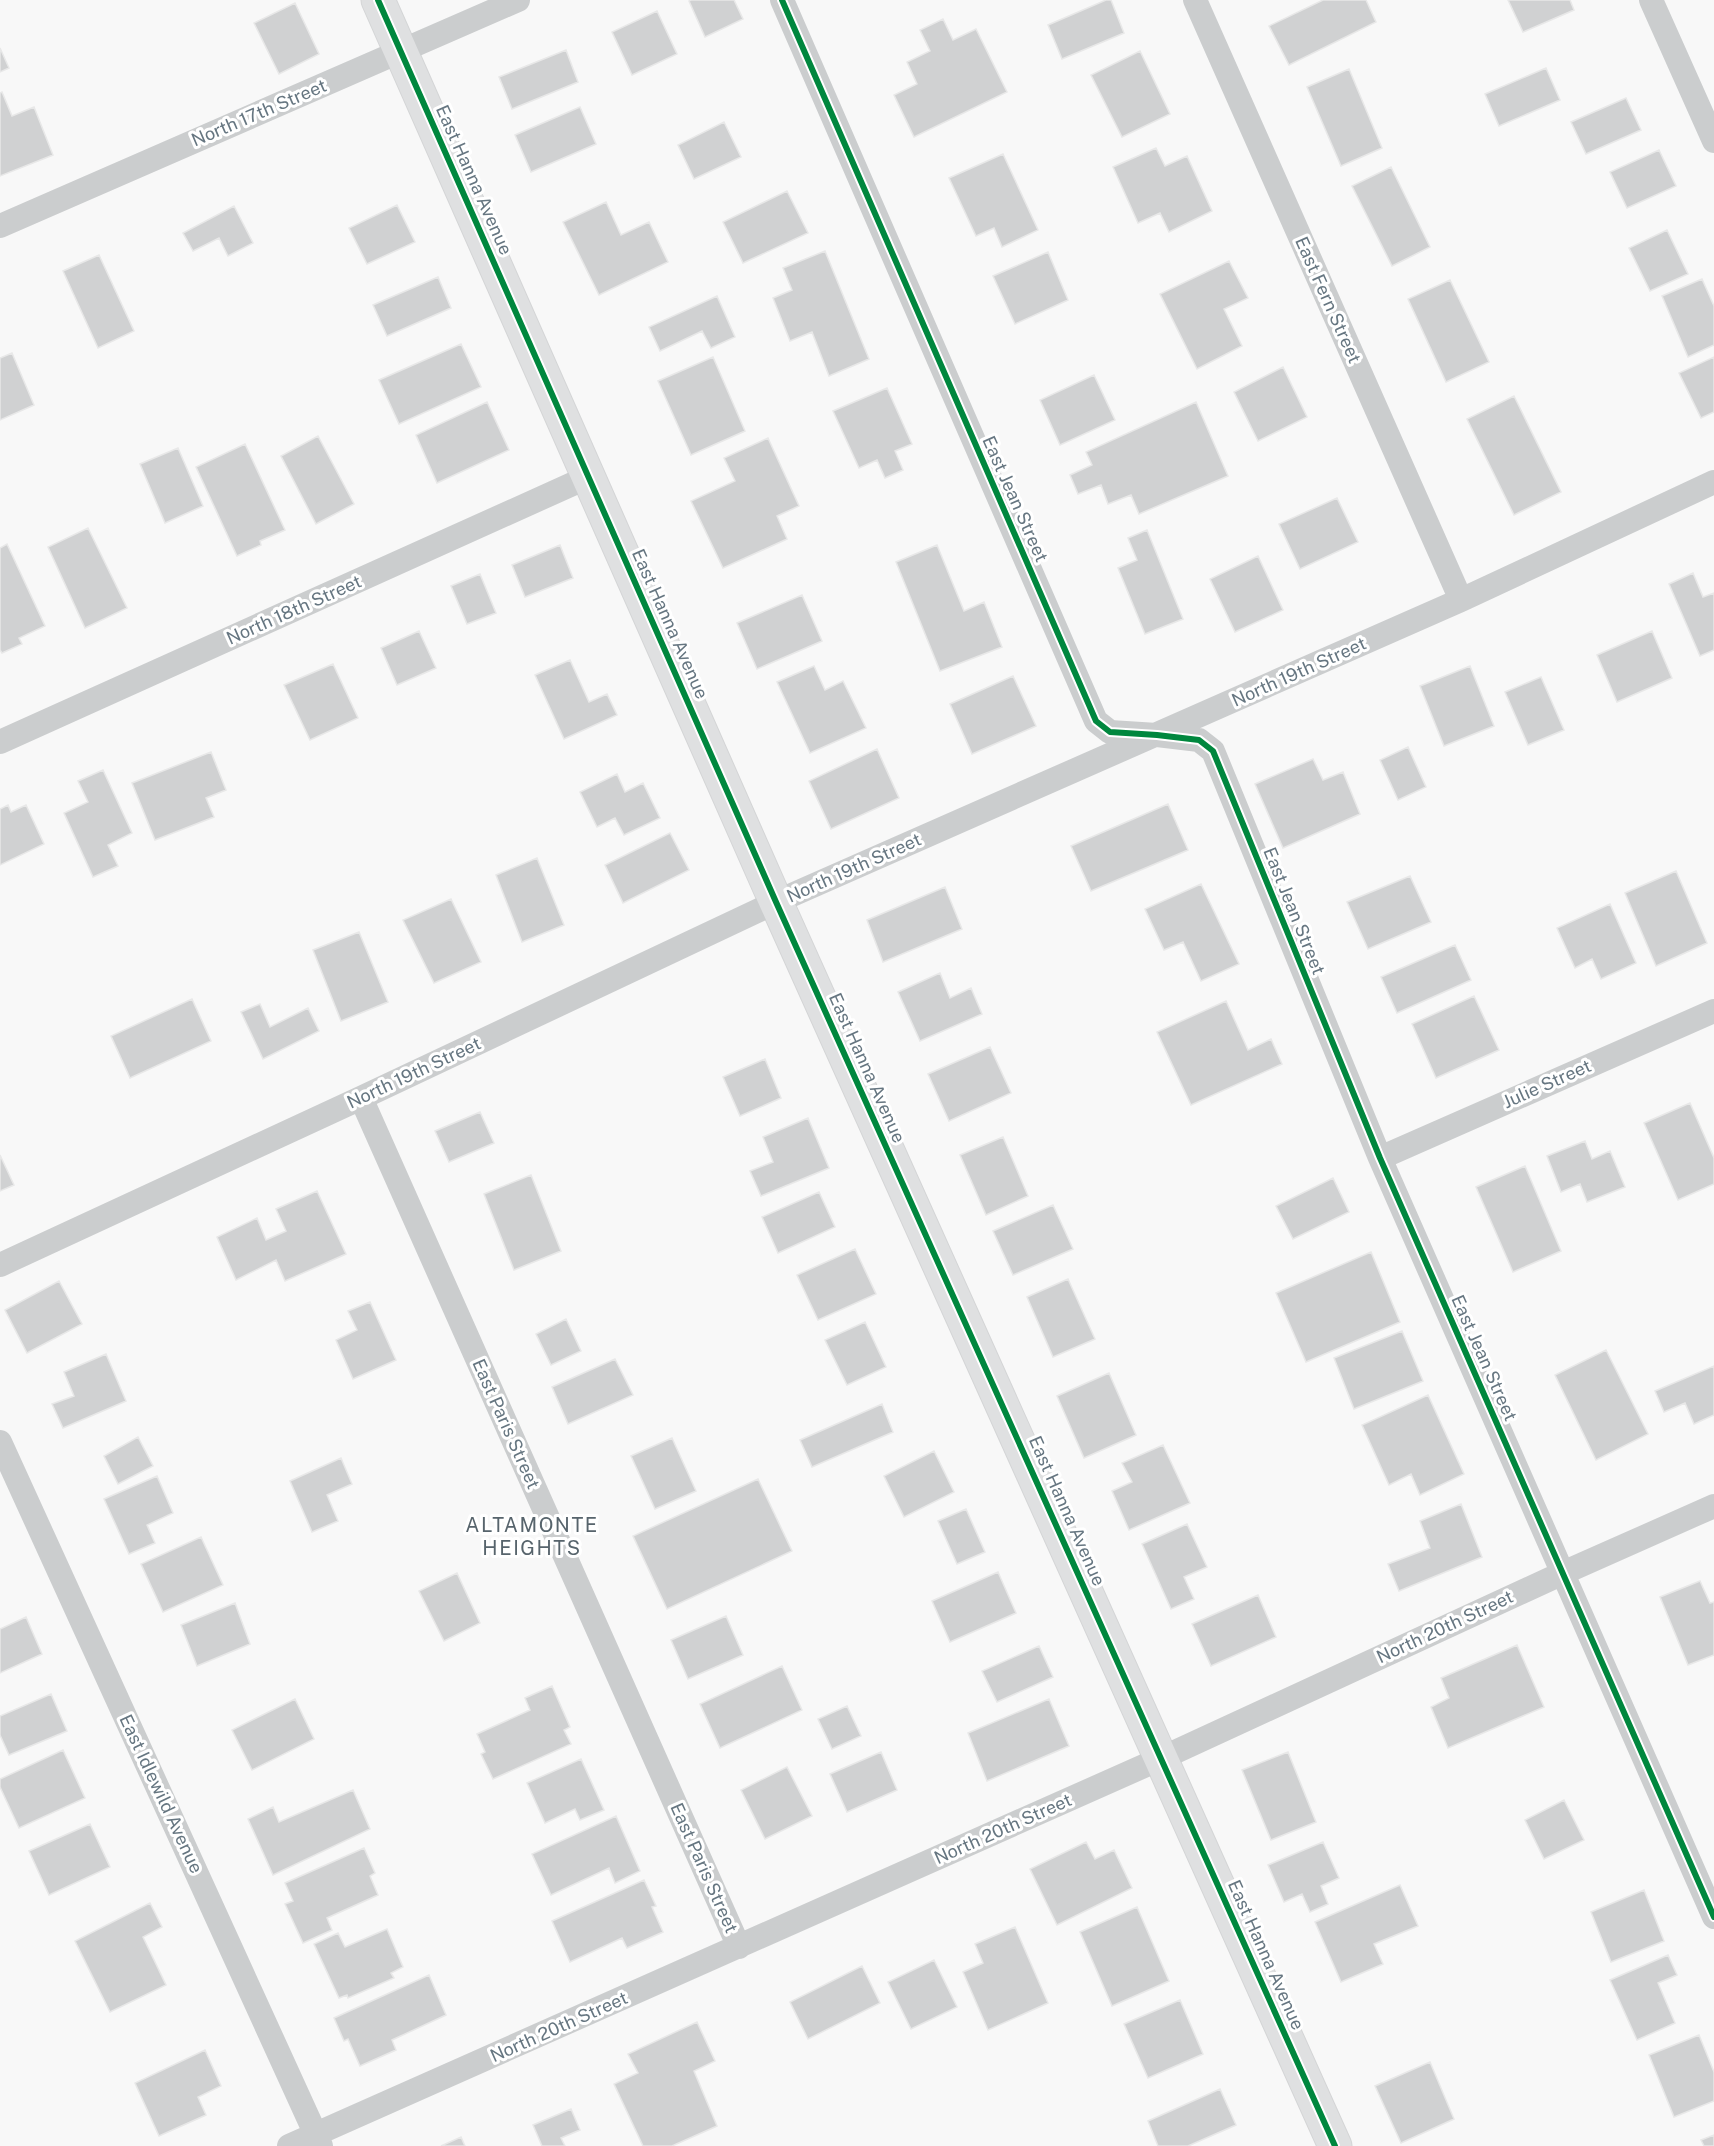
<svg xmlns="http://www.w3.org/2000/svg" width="1714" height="2146" viewBox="0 0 1714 2146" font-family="'Public Sans',sans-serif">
  <rect width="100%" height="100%" fill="#f8f8f8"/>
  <path fill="#d0d1d2" stroke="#e8e8e8" stroke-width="1.5" d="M 691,0 L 734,0 L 743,19 L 705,37 L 689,1 Z
    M 1106,0 L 1111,0 L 1124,33 L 1062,59 L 1048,25 Z
    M 1323,0 L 1366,0 L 1376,22 L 1289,65 L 1269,26 Z
    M 1508,0 L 1570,0 L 1574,10 L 1523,32 Z
    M 295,3 L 319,54 L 279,74 L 254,23 Z
    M 657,11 L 677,54 L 632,75 L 612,32 Z
    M 943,19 L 953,40 L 976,29 L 1007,92 L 914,137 L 894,95 L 917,84 L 907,62 L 930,51 L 920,30 Z
    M 0,48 L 9,68 L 0,72 Z
    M 566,50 L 578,82 L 512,109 L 499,77 Z
    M 1140,51 L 1170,114 L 1122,137 L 1091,75 Z
    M 1546,68 L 1560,100 L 1499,126 L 1485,94 Z
    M 1349,69 L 1382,148 L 1341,166 L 1307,87 Z
    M 2,92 L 12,116 L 34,107 L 53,155 L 0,176 L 0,93 Z
    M 1626,98 L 1641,130 L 1586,154 L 1571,122 Z
    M 580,107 L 596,144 L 531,172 L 515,135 Z
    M 724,122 L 741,157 L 694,179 L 678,145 Z
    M 1156,148 L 1165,166 L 1187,156 L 1212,211 L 1169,232 L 1160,213 L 1138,223 L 1113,167 Z
    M 1659,150 L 1676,186 L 1627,208 L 1610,172 Z
    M 1003,154 L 1038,230 L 1002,247 L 994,228 L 976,236 L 949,178 Z
    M 1391,167 L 1430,247 L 1392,266 L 1352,186 Z
    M 787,191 L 808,233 L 743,263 L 723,222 Z
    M 606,202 L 621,235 L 649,222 L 668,262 L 599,295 L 563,222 Z
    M 397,205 L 415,242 L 367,264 L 349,228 Z
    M 234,206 L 253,243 L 228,256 L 219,238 L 193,251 L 183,233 Z
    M 1667,230 L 1688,274 L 1650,291 L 1629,248 Z
    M 825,251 L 869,359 L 829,376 L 812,332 L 790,341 L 773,298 L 792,290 L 783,268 Z
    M 1048,252 L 1068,300 L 1015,324 L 993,276 Z
    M 99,255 L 134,331 L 98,348 L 63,271 Z
    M 1229,261 L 1248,298 L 1224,309 L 1242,346 L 1197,369 L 1160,294 Z
    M 438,277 L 451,308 L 387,336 L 373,305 Z
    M 1702,279 L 1714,306 L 1714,345 L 1688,357 L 1662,296 Z
    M 1450,280 L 1489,362 L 1446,382 L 1408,299 Z
    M 717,296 L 735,337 L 711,348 L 702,331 L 660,351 L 649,327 Z
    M 461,344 L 481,387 L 399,424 L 379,380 Z
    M 12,353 L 34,405 L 0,420 L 0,358 Z
    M 713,357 L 745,431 L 691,455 L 658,381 Z
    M 1714,357 L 1714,412 L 1701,418 L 1679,373 Z
    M 1283,367 L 1307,417 L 1258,441 L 1234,392 Z
    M 1094,375 L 1115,420 L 1060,445 L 1040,400 Z
    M 887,388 L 912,444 L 895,451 L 903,470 L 885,478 L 877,460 L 859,468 L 833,411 Z
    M 1514,396 L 1561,492 L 1514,515 L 1467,419 Z
    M 487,402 L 509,450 L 437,483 L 416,435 Z
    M 1196,402 L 1228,476 L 1139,514 L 1131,495 L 1108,504 L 1101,485 L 1078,494 L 1070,475 L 1092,465 L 1086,452 Z
    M 318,436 L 354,504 L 316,524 L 281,456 Z
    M 768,438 L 799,506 L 777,516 L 787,539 L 723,568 L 691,501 L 735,481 L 724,458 Z
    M 245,444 L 285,530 L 260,541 L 261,545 L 237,556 L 196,467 Z
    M 178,448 L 203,506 L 165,523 L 140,464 Z
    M 1337,498 L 1358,542 L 1300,569 L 1279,524 Z
    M 88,528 L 127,608 L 85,628 L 48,547 Z
    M 1147,530 L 1183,619 L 1145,634 L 1118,568 L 1137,560 L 1128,538 Z
    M 7,544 L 45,626 L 19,638 L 22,644 L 2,653 L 0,650 L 0,548 Z
    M 560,545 L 573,578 L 525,597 L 512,565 Z
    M 937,545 L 964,611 L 984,602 L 1002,647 L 940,671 L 896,562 Z
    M 1258,556 L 1283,610 L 1235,632 L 1210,579 Z
    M 1693,573 L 1703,597 L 1714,593 L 1714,650 L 1700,656 L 1669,584 Z
    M 480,574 L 496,613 L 467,624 L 451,586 Z
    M 802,595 L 822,641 L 757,669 L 737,623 Z
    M 419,631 L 436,668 L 397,685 L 381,648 Z
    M 1652,631 L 1672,678 L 1617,702 L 1597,655 Z
    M 570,660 L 589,702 L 607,694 L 617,715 L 564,739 L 535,675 Z
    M 333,664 L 358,718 L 310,740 L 284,685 Z
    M 814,666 L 825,690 L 843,681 L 866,728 L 810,753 L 777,682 Z
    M 1470,666 L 1494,726 L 1444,746 L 1420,686 Z
    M 1013,676 L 1036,726 L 972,754 L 950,704 Z
    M 1541,677 L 1564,730 L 1528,745 L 1505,692 Z
    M 1408,747 L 1426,787 L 1398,800 L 1380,760 Z
    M 877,749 L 899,798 L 831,829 L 809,781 Z
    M 211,752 L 226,790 L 206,798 L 214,817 L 155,840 L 132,783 Z
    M 1313,759 L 1323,780 L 1343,772 L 1360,814 L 1283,848 L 1255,784 Z
    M 103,770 L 132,833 L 108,845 L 118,866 L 93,877 L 64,813 L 88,802 L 78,781 Z
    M 617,774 L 625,792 L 643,783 L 660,818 L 624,835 L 615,818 L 597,827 L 580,792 Z
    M 1168,804 L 1188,850 L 1091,891 L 1071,846 Z
    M 8,805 L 11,812 L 26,805 L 44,844 L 0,865 L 0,809 Z
    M 670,833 L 689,870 L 623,903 L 605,865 Z
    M 537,858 L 564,925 L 522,942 L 496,875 Z
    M 1676,871 L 1707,943 L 1656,966 L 1625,893 Z
    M 1410,876 L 1431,922 L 1368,949 L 1347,902 Z
    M 1201,884 L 1239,964 L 1201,981 L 1183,942 L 1164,950 L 1145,909 Z
    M 945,887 L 962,929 L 883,962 L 867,920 Z
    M 451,899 L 481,962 L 434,983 L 403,920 Z
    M 1610,904 L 1636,963 L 1601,979 L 1592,959 L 1575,968 L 1557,928 Z
    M 359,932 L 388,1002 L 341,1021 L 313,950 Z
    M 1455,945 L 1471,980 L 1397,1013 L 1381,977 Z
    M 940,973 L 950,998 L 971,988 L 982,1014 L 920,1041 L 898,992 Z
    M 1474,996 L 1499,1050 L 1436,1078 L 1412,1024 Z
    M 192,999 L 211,1041 L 130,1078 L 111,1036 Z
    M 1226,1001 L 1248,1050 L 1271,1039 L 1282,1064 L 1191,1105 L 1157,1032 Z
    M 260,1004 L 270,1027 L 308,1008 L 319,1031 L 263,1059 L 241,1012 Z
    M 990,1047 L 1011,1093 L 949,1121 L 928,1074 Z
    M 765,1059 L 781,1098 L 740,1116 L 723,1077 Z
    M 1690,1103 L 1714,1158 L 1714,1184 L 1678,1200 L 1644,1123 Z
    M 480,1112 L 494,1143 L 449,1162 L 435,1131 Z
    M 808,1118 L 829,1168 L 761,1196 L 750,1171 L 773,1162 L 763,1137 Z
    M 1003,1137 L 1028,1196 L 986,1215 L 960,1155 Z
    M 1585,1141 L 1592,1159 L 1610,1151 L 1625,1187 L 1587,1202 L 1580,1184 L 1561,1192 L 1547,1156 Z
    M 0,1155 L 14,1185 L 0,1191 Z
    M 1525,1166 L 1561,1251 L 1513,1272 L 1476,1187 Z
    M 531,1175 L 561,1251 L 514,1270 L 484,1194 Z
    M 1333,1178 L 1349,1212 L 1293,1239 L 1276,1206 Z
    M 317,1191 L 346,1254 L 285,1281 L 276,1260 L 236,1280 L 217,1237 L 257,1218 L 266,1240 L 286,1231 L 276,1209 Z
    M 819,1192 L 835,1227 L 778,1253 L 762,1217 Z
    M 1053,1205 L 1073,1249 L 1013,1275 L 993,1231 Z
    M 855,1249 L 876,1294 L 818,1320 L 797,1275 Z
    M 1371,1252 L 1400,1322 L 1306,1362 L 1276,1293 Z
    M 1068,1279 L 1095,1339 L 1053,1357 L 1027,1297 Z
    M 59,1281 L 82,1324 L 27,1353 L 5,1310 Z
    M 370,1302 L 396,1360 L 353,1379 L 336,1340 L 357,1330 L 348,1311 Z
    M 566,1319 L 581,1351 L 551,1365 L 536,1334 Z
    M 865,1322 L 886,1367 L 847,1385 L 825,1340 Z
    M 1402,1331 L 1423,1381 L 1354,1409 L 1334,1358 Z
    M 1606,1350 L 1648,1434 L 1596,1460 L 1555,1375 Z
    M 106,1354 L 126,1401 L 63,1428 L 52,1404 L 74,1396 L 64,1372 Z
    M 615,1359 L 633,1395 L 568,1424 L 552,1387 Z
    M 1714,1366 L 1714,1415 L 1694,1424 L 1685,1403 L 1664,1412 L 1655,1391 Z
    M 1109,1373 L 1136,1435 L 1084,1458 L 1057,1396 Z
    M 1428,1395 L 1464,1474 L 1420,1495 L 1411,1474 L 1389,1485 L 1362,1425 Z
    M 882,1404 L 893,1432 L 812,1467 L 800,1440 Z
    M 138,1437 L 153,1466 L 118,1484 L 104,1456 Z
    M 672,1438 L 696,1491 L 655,1509 L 631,1456 Z
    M 1163,1445 L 1190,1503 L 1129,1530 L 1112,1491 L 1132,1482 L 1122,1463 Z
    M 934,1451 L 954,1492 L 904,1517 L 884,1476 Z
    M 341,1458 L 352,1484 L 327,1495 L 338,1521 L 312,1532 L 290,1481 Z
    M 157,1476 L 173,1513 L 147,1525 L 155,1543 L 129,1554 L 104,1499 Z
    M 758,1479 L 792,1551 L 667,1609 L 633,1536 Z
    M 1461,1504 L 1482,1557 L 1399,1591 L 1388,1564 L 1430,1548 L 1420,1521 Z
    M 966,1509 L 985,1552 L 957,1564 L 938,1521 Z
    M 1187,1524 L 1207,1567 L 1184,1577 L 1194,1599 L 1171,1609 L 1142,1544 Z
    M 201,1537 L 223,1585 L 163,1612 L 141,1564 Z
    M 998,1572 L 1016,1613 L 950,1642 L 932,1601 Z
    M 457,1573 L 480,1623 L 444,1641 L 419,1591 Z
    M 1700,1581 L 1710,1603 L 1714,1602 L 1714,1655 L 1688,1665 L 1660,1597 Z
    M 1258,1595 L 1276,1637 L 1211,1666 L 1192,1624 Z
    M 235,1603 L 250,1644 L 197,1666 L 181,1625 Z
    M 726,1616 L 743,1655 L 688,1679 L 671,1640 Z
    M 26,1617 L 42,1654 L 0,1673 L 0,1629 Z
    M 1517,1645 L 1544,1707 L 1448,1748 L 1431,1707 L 1449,1698 L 1441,1678 Z
    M 1039,1646 L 1053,1677 L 997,1702 L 982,1671 Z
    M 782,1666 L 802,1710 L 720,1748 L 700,1704 Z
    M 552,1686 L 570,1727 L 564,1730 L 571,1744 L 493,1779 L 481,1754 L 485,1752 L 477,1734 L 530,1710 L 525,1698 Z
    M 51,1694 L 67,1731 L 9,1755 L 0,1735 L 0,1716 Z
    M 295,1699 L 314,1739 L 252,1770 L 232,1730 Z
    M 1049,1699 L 1069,1746 L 987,1781 L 968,1733 Z
    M 847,1706 L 861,1736 L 832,1749 L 818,1719 Z
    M 63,1750 L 85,1798 L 19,1828 L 0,1787 L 0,1779 Z
    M 881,1752 L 897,1790 L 847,1812 L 830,1774 Z
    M 1288,1752 L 1316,1822 L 1271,1840 L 1242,1770 Z
    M 581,1759 L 604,1810 L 580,1820 L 575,1809 L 545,1823 L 527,1783 Z
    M 787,1767 L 812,1816 L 765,1839 L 741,1790 Z
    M 353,1790 L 370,1829 L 273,1875 L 248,1819 L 273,1807 L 279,1822 Z
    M 1564,1800 L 1584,1840 L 1544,1859 L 1525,1820 Z
    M 616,1816 L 640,1871 L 615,1883 L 609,1868 L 551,1895 L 532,1854 Z
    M 90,1824 L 110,1867 L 49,1895 L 29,1851 Z
    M 1086,1842 L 1095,1859 L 1114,1850 L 1132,1888 L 1057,1925 L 1030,1869 Z
    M 1323,1842 L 1339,1878 L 1321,1886 L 1328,1904 L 1310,1912 L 1302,1894 L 1284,1902 L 1268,1865 Z
    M 364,1848 L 375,1873 L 370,1876 L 378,1895 L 327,1918 L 332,1930 L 303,1943 L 285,1904 L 293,1901 L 285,1883 Z
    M 644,1880 L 656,1906 L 652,1907 L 663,1932 L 627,1948 L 622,1938 L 570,1962 L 552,1921 Z
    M 1400,1885 L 1418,1926 L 1374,1944 L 1383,1964 L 1341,1982 L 1315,1922 Z
    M 1644,1890 L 1664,1941 L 1611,1962 L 1591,1912 Z
    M 150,1903 L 162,1927 L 143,1937 L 166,1985 L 110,2012 L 75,1941 Z
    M 1137,1907 L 1169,1981 L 1112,2006 L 1080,1932 Z
    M 1015,1927 L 1048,2003 L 988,2030 L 963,1972 L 983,1963 L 975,1944 Z
    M 387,1929 L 403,1967 L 391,1973 L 394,1978 L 348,1998 L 347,1995 L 339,1998 L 314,1944 L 338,1933 L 345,1947 Z
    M 1668,1955 L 1677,1975 L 1658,1983 L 1675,2023 L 1637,2040 L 1610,1980 Z
    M 934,1960 L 957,2007 L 911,2029 L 888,1982 Z
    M 862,1966 L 880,2003 L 808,2039 L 790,2002 Z
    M 429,1975 L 446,2015 L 392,2040 L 396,2050 L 360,2066 L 348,2039 L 344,2041 L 334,2018 Z
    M 1180,2000 L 1203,2054 L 1148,2078 L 1124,2024 Z
    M 697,2022 L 715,2061 L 694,2071 L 717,2126 L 672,2146 L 643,2146 L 614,2084 L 638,2073 L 628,2054 Z
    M 1699,2035 L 1714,2072 L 1714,2101 L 1674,2117 L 1649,2055 Z
    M 205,2050 L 221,2086 L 198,2097 L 206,2115 L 159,2136 L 135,2083 Z
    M 1430,2062 L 1454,2119 L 1401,2143 L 1375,2086 Z
    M 1220,2089 L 1236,2125 L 1188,2146 L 1158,2146 L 1148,2121 Z
    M 571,2109 L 580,2130 L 561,2138 L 565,2146 L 542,2146 L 533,2125 Z
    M 1714,2135 L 1714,2146 L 1704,2146 L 1701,2140 Z
    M 461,2137 L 465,2146 L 441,2146 Z"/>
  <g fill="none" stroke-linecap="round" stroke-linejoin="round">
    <defs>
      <path id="secondary" d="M 378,0 L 776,902 L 1335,2146"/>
    </defs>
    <use href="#secondary" stroke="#d4d5d6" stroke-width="35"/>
    <path stroke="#cbcdce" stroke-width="24" d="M 782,0 L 1096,721 L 1110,732 L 1157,735 L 1199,740 L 1213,751 L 1380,1158 L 1714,1917
      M 1195,0 L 1461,600
      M 1651,0 L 1714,141
      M 0,226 L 518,0
      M 0,742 L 588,477
      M 361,1098 L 739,1947
      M 1380,1158 L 1714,1011
      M 0,1265 L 361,1098 L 776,902 L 1461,600 L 1714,482
      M 0,1442 L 321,2146
      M 289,2146 L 1162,1758 L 1563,1573 L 1714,1506"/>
    <use href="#secondary" stroke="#dfe0e1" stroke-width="33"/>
    <defs>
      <path id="cycleway" d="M 378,0 L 776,902 L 1335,2146
        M 782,0 L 1096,721 L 1110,732 L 1157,735 L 1199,740 L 1213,751 L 1380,1158 L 1714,1917"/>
    </defs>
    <use href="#cycleway" stroke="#fff" stroke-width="10"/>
    <use href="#cycleway" stroke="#00873e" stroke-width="6"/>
  </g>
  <g text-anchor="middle" stroke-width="6" stroke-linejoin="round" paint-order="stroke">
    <g font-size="18" fill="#667681" stroke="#fff">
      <text transform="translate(259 113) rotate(-23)" y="6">North 17th Street</text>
      <text transform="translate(474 180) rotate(66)" y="6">East Hanna Avenue</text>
      <text transform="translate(1328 300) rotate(66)" y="6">East Fern Street</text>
      <text transform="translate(1015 499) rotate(66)" y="6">East Jean Street</text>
      <text transform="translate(294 610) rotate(-24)" y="6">North 18th Street</text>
      <text transform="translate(670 624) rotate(66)" y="6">East Hanna Avenue</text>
      <text transform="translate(1299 672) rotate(-24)" y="6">North 19th Street</text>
      <text transform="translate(854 868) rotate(-24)" y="6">North 19th Street</text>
      <text transform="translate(1294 911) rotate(68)" y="6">East Jean Street</text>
      <text transform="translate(867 1068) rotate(66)" y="6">East Hanna Avenue</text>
      <text transform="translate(414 1073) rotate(-25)" y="6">North 19th Street</text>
      <text transform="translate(1547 1084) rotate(-24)" y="6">Julie Street</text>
      <text transform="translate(1484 1358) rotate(66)" y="6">East Jean Street</text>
      <text transform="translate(506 1424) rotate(66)" y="6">East Paris Street</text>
      <text transform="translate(1067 1511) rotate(66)" y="6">East Hanna Avenue</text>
      <text transform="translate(1445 1627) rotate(-25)" y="6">North 20th Street</text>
      <text transform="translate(161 1794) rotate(65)" y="6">East Idlewild Avenue</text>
      <text transform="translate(1003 1829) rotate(-24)" y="6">North 20th Street</text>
      <text transform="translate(704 1868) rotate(66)" y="6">East Paris Street</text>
      <text transform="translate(1266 1955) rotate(66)" y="6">East Hanna Avenue</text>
      <text transform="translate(559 2027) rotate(-24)" y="6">North 20th Street</text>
    </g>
    <g font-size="20" letter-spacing="1.5" fill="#57646c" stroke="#fff">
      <text x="532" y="1532">ALTAMONTE<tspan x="532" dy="23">HEIGHTS</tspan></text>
    </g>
  </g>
</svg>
